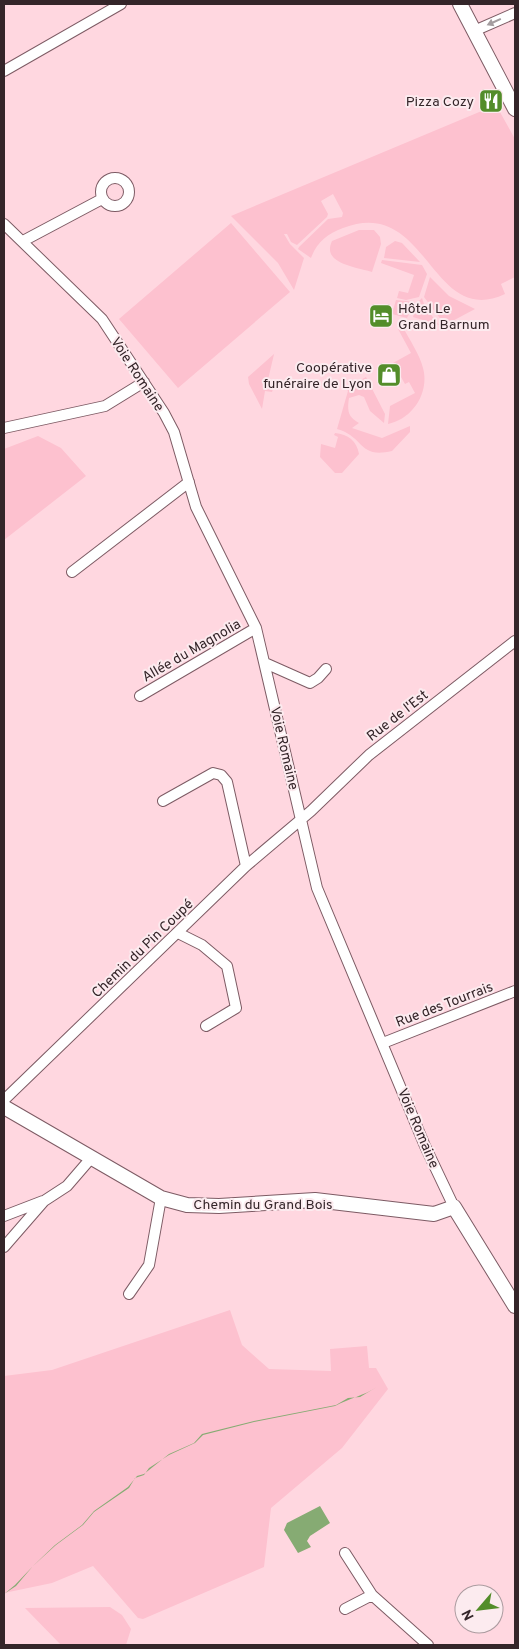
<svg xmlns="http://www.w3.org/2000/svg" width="519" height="1649" viewBox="0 0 519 1649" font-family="Overpass,sans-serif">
  <rect width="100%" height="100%" fill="#ffd7e0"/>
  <path fill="#fdc1cf" d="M 496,105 L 515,139 L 515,277 L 501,284 L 505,294 C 430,329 428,195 343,228 C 327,234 317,242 311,258 L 298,249 L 299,247 L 328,219 L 342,217 L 343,213 L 333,194 L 321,201 L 328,214 L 327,217 L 297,245 L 291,242 L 287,234 L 284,234 L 290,244 L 304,258 L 294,290 L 278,263 L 231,216 Z
    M 231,223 L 290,292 L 178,388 L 119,319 Z
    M 359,230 L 374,230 L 380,237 L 381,244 L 372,272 C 357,267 321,264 332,241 Z
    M 395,241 L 402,243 L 420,262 L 384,258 L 386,247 Z
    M 382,260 L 422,265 L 427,274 L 419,297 L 406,300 L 397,298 L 399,291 L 408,293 L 414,275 L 381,263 Z
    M 430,277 L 449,296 L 475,309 L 445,325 L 424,297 Z
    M 422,298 L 425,307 L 439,325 L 413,317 L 417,303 Z
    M 396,300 L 415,302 L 407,318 L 392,314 Z
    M 403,327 C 409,339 420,355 423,368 C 430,394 411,420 388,424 L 390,406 L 415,393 L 409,382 L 405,384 L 393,363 L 411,353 L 398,329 Z
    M 275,350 L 267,384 L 274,386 L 272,392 L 265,391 L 262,409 L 249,384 L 248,377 L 274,354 Z
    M 366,377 L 385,414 L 384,423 L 370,411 L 364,397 L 359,395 L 349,398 C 347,411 348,417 359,423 L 352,428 L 382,438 L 410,426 L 410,432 L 392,451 C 358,459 364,436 337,429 L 348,391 L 346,388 Z
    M 335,433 C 348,434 357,441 359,454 L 342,473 L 335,473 L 320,457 L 321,444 L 335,448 L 338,437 L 334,435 Z
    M 38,436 L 61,448 L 86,476 L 4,540 L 4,449 Z
    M 230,1310 L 242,1345 L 269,1369 L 331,1371 L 330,1349 L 367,1346 L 369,1368 L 376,1368 L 388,1389 L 342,1448 L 271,1508 L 264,1567 L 143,1619 L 138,1618 L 93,1566 L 52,1583 L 4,1593 L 4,1376 L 52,1370 Z
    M 110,1607 L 122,1615 L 131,1629 L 126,1645 L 61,1645 L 25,1608 Z"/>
  <path fill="#86ab73" d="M 377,1387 C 363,1396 350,1398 335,1406 L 254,1422 L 203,1435 L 195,1443 L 169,1455 L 149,1468 L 144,1475 L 135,1478 L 129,1488 L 94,1512 L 83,1525 L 56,1545 L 33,1566 L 16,1586 L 4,1594 L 15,1585 L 34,1565 L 55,1545 L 82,1525 L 94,1511 L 128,1487 L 137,1476 L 144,1474 L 169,1454 L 194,1443 L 202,1434 L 254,1421 L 336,1405 L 348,1398 L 360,1397 Z
    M 320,1506 L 330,1523 L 310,1536 L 307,1541 L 311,1547 L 298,1553 L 284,1530 L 287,1523 Z"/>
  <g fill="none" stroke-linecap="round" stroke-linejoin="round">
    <defs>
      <path id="street" d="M 474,31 L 515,13
        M 4,71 L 121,4
        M101 192a14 14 0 1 1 28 0a14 14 0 1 1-28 0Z
        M 4,224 L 102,319 L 164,413 L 174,432 L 196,507 L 256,628 L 317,888 L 425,1146 L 454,1207
        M 23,241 L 102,199
        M 4,428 L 105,406 L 144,382
        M 72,572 L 189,482
        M 265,663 L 310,683 L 318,678 L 326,669
        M 140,696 L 256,628
        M 163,801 L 213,773 L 221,775 L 227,782 L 246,866
        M 178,933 L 202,945 L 227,966 L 236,1008 L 206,1026
        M 383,1043 L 515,991
        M 4,1100 L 246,866 L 311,811 L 369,755 L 515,641
        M 4,1216 L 43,1201
        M 4,1247 L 44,1201 L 67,1186 L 92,1157
        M 129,1294 L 149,1265 L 161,1198
        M 345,1553 L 372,1595 L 428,1645
        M 345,1609 L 372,1595"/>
      <path id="secondary" d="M 460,4 L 515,109
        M 4,1107 L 161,1198 L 187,1205 L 219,1206 L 315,1200 L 434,1214 L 454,1207 L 515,1306"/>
    </defs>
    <use href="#street" stroke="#7d5b64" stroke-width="12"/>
    <use href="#secondary" stroke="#7d5b64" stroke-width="16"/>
    <use href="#street" stroke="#fff" stroke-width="10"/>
    <use href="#secondary" stroke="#fff" stroke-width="14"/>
  </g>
  <defs><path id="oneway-solid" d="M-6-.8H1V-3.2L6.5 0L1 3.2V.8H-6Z" transform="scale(1.25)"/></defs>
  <use fill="#a49d9f" href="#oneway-solid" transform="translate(494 22) rotate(156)"/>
  <defs>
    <symbol id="restaurant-square" viewBox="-11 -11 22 22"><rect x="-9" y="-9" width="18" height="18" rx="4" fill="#538d2a" stroke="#fcebef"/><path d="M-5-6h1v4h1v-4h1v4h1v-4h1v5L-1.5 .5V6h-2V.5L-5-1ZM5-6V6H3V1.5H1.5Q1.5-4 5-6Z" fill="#fff"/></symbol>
    <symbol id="hotel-square" viewBox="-11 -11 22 22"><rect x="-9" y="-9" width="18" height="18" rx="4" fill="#538d2a" stroke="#fcebef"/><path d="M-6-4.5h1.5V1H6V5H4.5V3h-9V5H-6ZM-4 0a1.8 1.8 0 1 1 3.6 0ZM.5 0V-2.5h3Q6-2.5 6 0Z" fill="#fff"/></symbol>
    <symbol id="shop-square" viewBox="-11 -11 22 22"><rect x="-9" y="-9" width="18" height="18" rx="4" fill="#538d2a" stroke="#fcebef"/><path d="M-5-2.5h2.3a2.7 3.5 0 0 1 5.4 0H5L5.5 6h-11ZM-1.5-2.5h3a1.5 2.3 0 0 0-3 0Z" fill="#fff"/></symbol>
  </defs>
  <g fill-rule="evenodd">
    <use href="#restaurant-square" x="477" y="87" width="28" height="28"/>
    <use href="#hotel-square" x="367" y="302" width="28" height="28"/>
    <use href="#shop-square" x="375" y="361" width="28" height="28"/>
  </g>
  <g text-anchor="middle" stroke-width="4" stroke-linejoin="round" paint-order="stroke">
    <g font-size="14" fill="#342529" stroke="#fcebef" text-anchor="end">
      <text x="474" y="106">Pizza Cozy</text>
      <text x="398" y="313" text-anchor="start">Hôtel Le<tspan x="398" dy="16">Grand Barnum</tspan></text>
      <text x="372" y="372">Coopérative<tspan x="372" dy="16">funéraire de Lyon</tspan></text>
    </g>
    <g font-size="14" fill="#342529" stroke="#fcebef">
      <text transform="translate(138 374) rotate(57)" y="5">Voie Romaine</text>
      <text transform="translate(191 650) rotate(-30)" y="5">Allée du Magnolia</text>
      <text transform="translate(397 715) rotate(-38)" y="5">Rue de l'Est</text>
      <text transform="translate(285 748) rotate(77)" y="5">Voie Romaine</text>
      <text transform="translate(142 948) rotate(-44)" y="5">Chemin du Pin Coupé</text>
      <text transform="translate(444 1004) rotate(-21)" y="5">Rue des Tourrais</text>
      <text transform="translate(419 1128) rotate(67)" y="5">Voie Romaine</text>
      <text x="263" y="1209">Chemin du Grand Bois</text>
    </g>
  </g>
  <rect width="519" height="1649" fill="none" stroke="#342529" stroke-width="10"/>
  <g transform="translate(479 1609) rotate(242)"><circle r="24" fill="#fcebef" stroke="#ac9ca0"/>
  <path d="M0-4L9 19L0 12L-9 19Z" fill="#538d2a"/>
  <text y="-8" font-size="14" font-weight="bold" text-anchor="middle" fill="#342529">N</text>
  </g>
</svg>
